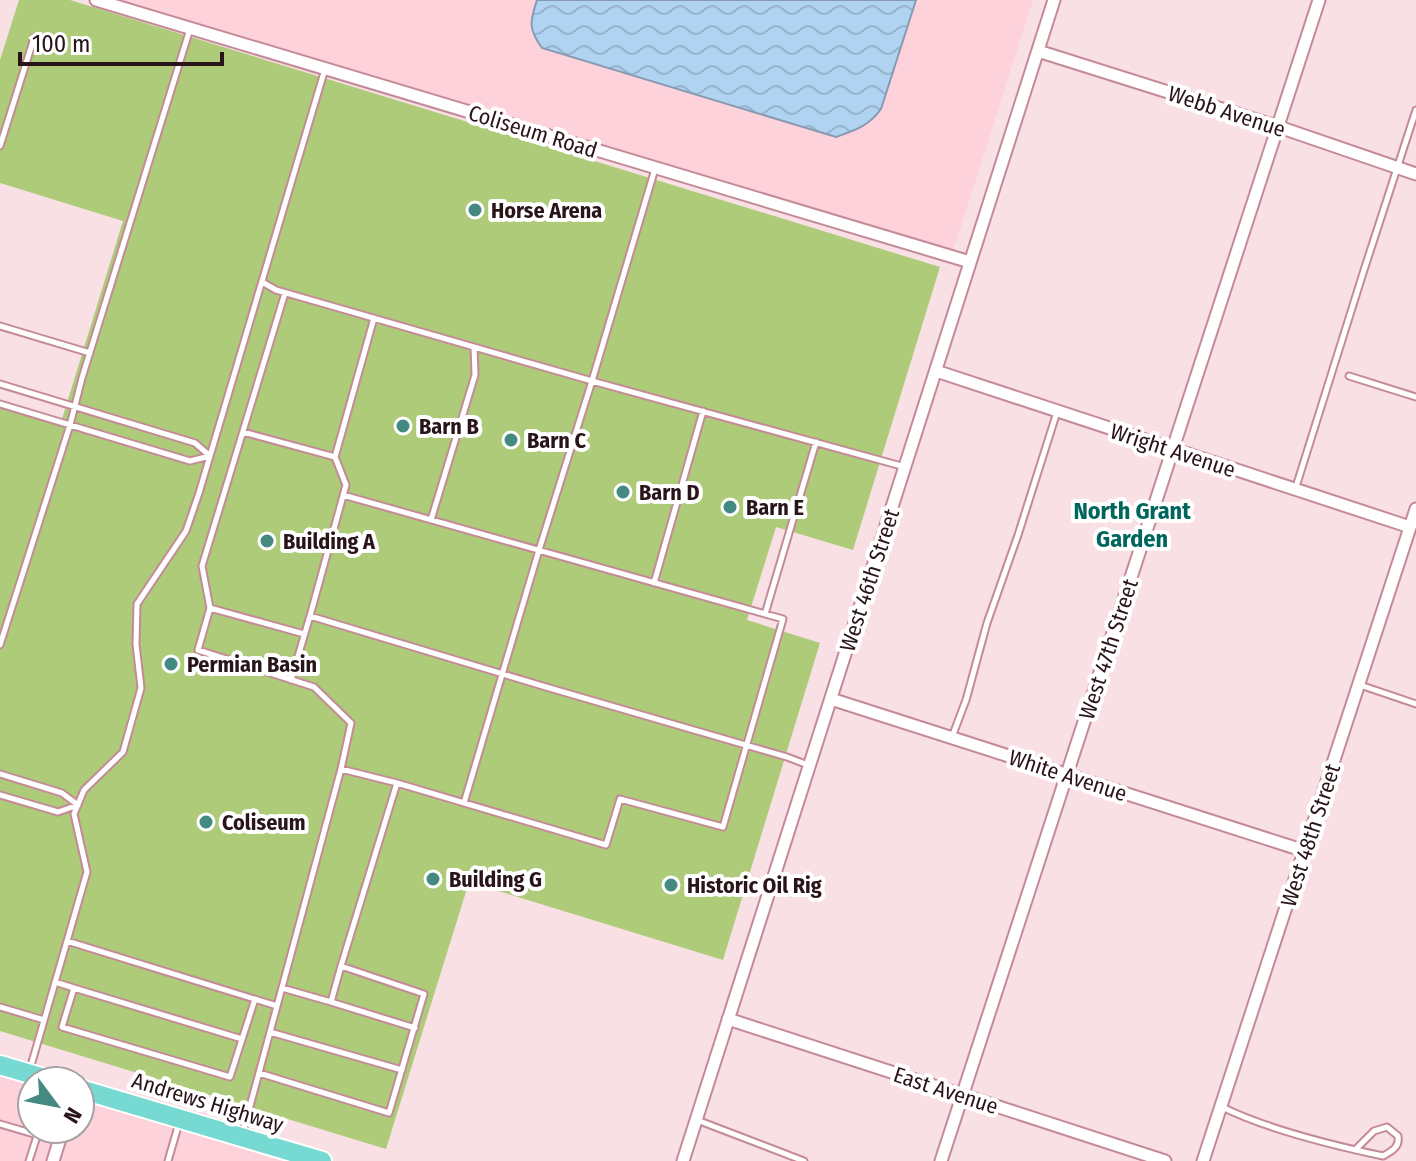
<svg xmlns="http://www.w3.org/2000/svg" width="1416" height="1161" viewBox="0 0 1416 1161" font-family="'Fira Sans Condensed',sans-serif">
  <defs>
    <pattern id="water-waves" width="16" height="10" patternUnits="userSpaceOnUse" patternTransform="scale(2)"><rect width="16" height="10" fill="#b0d3f2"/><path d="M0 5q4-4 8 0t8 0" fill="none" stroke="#97b4cf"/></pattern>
  </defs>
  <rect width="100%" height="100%" fill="#f9e0e5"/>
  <path fill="#fdd2db" d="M 95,0 L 1033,0 L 951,258 Z
    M 0,1065 L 32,1081 L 32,1129 L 80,1129 L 80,1089 L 322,1161 L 0,1161 Z"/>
  <path fill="#adcb78" d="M 19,0 L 70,0 L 940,267 L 853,550 L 776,527 L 747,620 L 820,643 L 723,960 L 469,882 L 386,1149 L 0,1031 L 0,400 L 62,419 L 123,221 L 0,183 L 0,60 Z"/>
  <path fill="url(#water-waves)" stroke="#889ab1" stroke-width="2" d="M 537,0 L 916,0 L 881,109 C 869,126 855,130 836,137 L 542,48 C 528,29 530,21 537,0 Z"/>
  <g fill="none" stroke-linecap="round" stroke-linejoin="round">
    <defs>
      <path id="lane" d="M 0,146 L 34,38
        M 655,169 L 592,381 L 905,467
        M 262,282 L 276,290 L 592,381 L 539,550 L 464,803
        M 0,326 L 90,353
        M 1349,376 L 1416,397
        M 0,384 L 195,443 L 210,456 L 190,461 L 0,404
        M 243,432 L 335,457
        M 1295,490 L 1364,270 L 1416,110
        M 343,495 L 783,619 L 723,827 L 620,799 L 606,845 L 397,783
        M 431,520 L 475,375 L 474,347
        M 654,583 L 703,411
        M 210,608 L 202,566 L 285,293
        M 765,614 L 816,442
        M 310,616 L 346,485 L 335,457 L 374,318
        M 0,645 L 70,425 L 82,378 L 190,29
        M 291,680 L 310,616 L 546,687 L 787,757 L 808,765
        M 1360,685 L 1416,704
        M 952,737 L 966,700 L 987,623 L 1018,535 L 1057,412
        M 0,774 L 62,793 L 78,805 L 58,812 L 0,795
        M 67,941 L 277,1006
        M 341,966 L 397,783 L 341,769
        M 55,982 L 74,988
        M 282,988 L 331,1002
        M 0,1007 L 44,1020
        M 270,1032 L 402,1070
        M 242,1039 L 74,988 L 62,1027 L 230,1077 L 255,999
        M 30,1069 L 87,872 L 74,814 L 84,790 L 123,752 L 141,688 L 136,644 L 137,604 L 186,531 L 199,493 L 325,69
        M 259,1073 L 389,1113 L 424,994 L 341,966 L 331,1002 L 415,1028
        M 1222,1107 C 1269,1130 1331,1145 1383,1156 C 1392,1151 1400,1147 1398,1136 L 1387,1127 L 1374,1131 L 1355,1150
        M 697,1120 L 804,1161
        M 0,1124 L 58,1141
        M 243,1132 L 341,769 L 351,723 L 314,687 L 198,650 L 210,608 L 304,634
        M 29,1161 L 37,1136
        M 168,1161 L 179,1123"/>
      <path id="street" d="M 96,0 L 970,262
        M 1038,51 L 1279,127 L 1416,174
        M 936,371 L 1410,527
        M 831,699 L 1305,851
        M 728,1019 L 1165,1161
        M 53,1161 L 63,1129
        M 683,1161 L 1054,0
        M 941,1161 L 1319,0
        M 1203,1161 L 1416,509"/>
      <path id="primary" d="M 0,1065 L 54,1081
        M 80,1089 L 322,1161"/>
    </defs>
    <use href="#lane" stroke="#c48a97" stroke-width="9"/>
    <use href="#street" stroke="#c48a97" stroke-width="15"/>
    <use href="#primary" stroke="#fff" stroke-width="22"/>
    <use href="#lane" stroke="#fff" stroke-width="5"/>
    <use href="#street" stroke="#fff" stroke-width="11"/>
    <use href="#primary" stroke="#77dad2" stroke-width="18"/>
  </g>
  <g fill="#448a82" stroke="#fff" stroke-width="3">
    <circle cx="475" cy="210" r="8"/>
    <circle cx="403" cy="426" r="8"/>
    <circle cx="511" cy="440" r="8"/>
    <circle cx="623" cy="492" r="8"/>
    <circle cx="730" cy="507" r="8"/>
    <circle cx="267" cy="541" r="8"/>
    <circle cx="171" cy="664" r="8"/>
    <circle cx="206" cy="822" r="8"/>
    <circle cx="433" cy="879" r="8"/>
    <circle cx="671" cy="885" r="8"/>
  </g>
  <g text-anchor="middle" stroke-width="8" stroke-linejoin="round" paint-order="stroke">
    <g font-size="22" fill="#291419" stroke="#fff">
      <text transform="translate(1227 111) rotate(18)" y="8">Webb Avenue</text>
      <text transform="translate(533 131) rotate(17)" y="8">Coliseum Road</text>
      <text transform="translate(1173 450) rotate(18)" y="8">Wright Avenue</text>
      <text transform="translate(869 580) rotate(-72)" y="8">West 46th Street</text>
      <text transform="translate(1108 649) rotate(-72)" y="8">West 47th Street</text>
      <text transform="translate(1068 775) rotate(18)" y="8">White Avenue</text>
      <text transform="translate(1310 835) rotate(-72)" y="8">West 48th Street</text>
      <text transform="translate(946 1090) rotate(18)" y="8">East Avenue</text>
      <text transform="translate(208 1102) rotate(17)" y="8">Andrews Highway</text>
    </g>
    <g font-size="22" font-weight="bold" fill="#291419" stroke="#fff" text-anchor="start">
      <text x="491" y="218">Horse Arena</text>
      <text x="419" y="434">Barn B</text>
      <text x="527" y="448">Barn C</text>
      <text x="639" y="500">Barn D</text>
      <text x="746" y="515">Barn E</text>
      <text x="283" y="549">Building A</text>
      <text x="187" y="672">Permian Basin</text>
      <text x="222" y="830">Coliseum</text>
      <text x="449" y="887">Building G</text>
      <text x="687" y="893">Historic Oil Rig</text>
    </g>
    <g font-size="24" font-weight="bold" fill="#00655c" stroke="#fff">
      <text x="1132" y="519">North Grant<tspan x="1132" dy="28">Garden</tspan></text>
    </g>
  </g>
  <g transform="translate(56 1105) rotate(122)"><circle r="38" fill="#ffffff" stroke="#a9a1a3" stroke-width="2"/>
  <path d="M0-6L14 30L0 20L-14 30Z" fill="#448a82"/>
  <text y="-12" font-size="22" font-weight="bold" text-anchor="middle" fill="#291419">N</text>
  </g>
  <path d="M20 52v12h202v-12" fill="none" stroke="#291419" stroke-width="4"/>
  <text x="32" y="52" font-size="24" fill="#291419" stroke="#ffffff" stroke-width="6" paint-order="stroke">100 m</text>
</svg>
